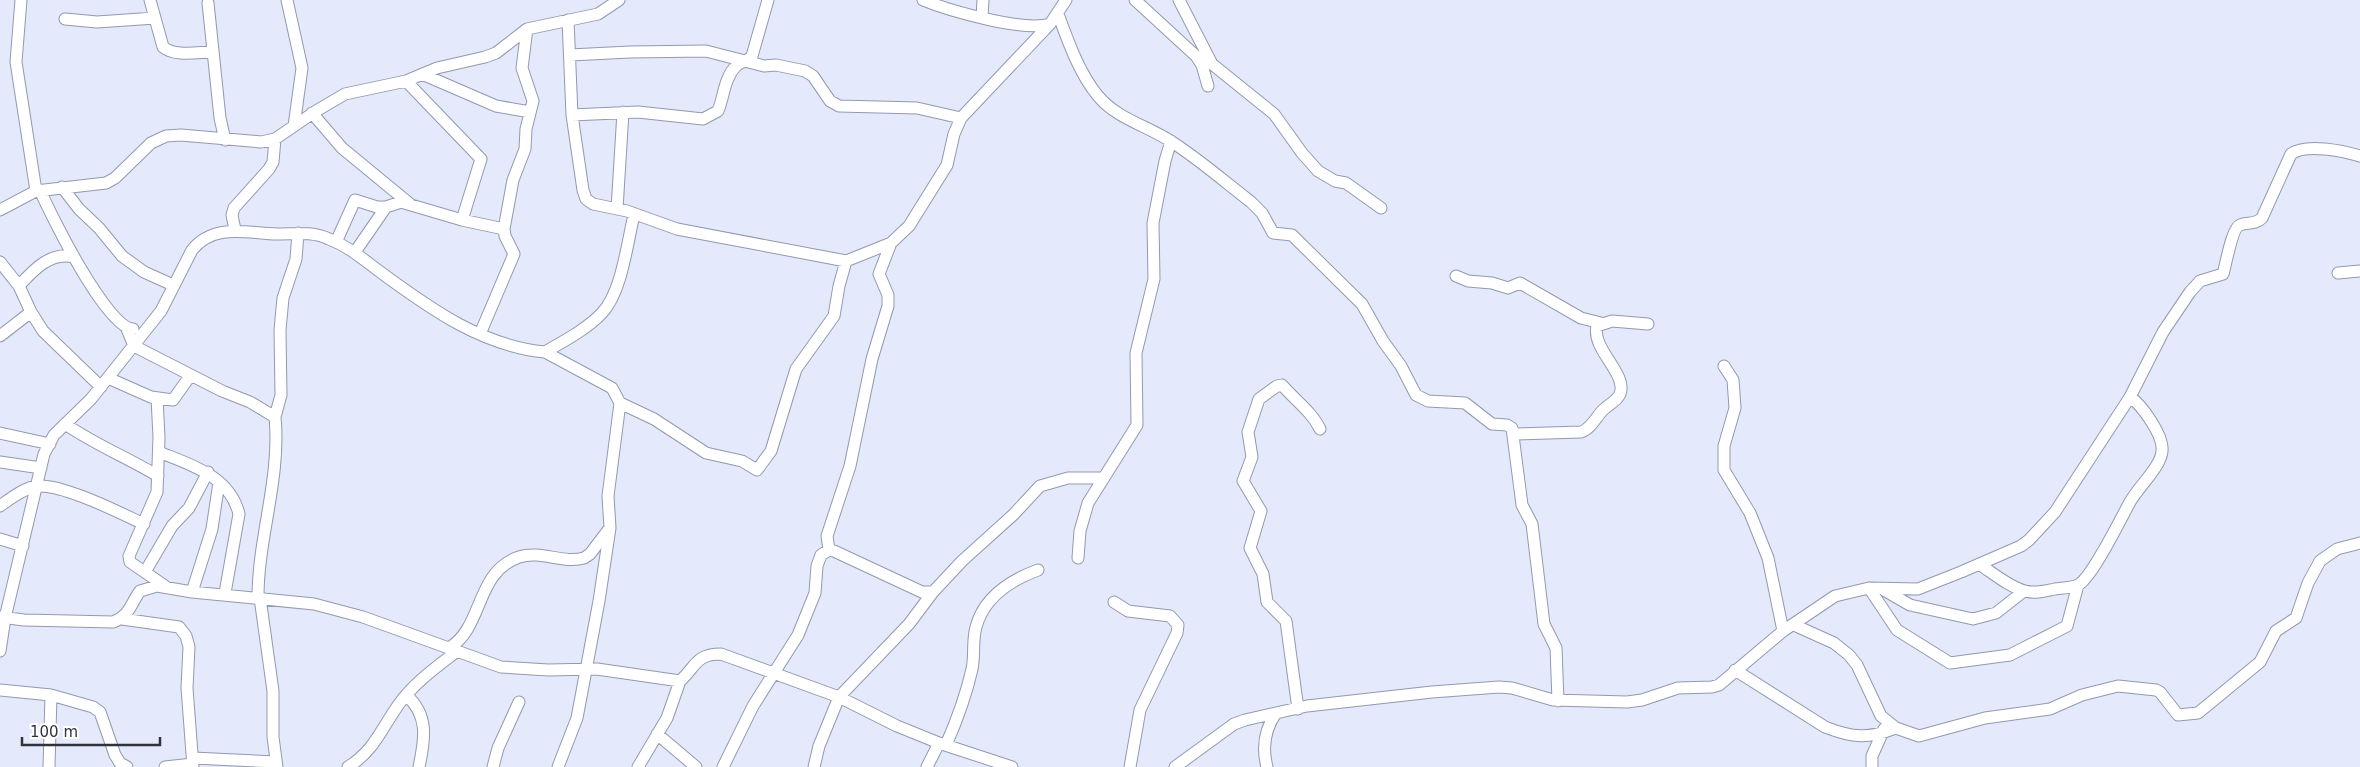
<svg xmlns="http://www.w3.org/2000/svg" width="2360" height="767" viewBox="0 0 2360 767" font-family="'DejaVu Sans',sans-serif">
  <rect width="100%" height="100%" fill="#e4eafc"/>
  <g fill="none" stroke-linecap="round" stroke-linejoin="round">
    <defs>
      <path id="minor" d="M 21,0 L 16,62 L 36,191
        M 150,0 L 163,47 C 175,57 198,52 213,52
        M 287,0 L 302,68 L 294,126
        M 923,0 C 950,11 1024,32 1050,24
        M 1135,0 L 1196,56 L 1202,65 L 1208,86
        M 1179,0 L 1212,64 L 1274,114 L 1302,153 L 1318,171 L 1335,181 L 1346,183 L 1381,208
        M 208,3 L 220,118 L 225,140
        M 1058,14 C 1068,41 1079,73 1098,96 C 1117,119 1148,126 1172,142 C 1200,160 1225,182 1251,202 L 1262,213 L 1273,233 L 1292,235 L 1362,304 L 1383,341 L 1401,366 L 1416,395 L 1428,401 L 1465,403 L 1492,424 L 1507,425 L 1512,428 L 1522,505 L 1532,524 L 1544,624 L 1556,648 L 1558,701
        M 982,17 L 983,0
        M 65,19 L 97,22 L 155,18
        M 568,20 L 572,115 L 638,112 L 703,119 L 718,111 C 724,97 724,78 736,66 C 741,61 747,62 752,56 L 768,0
        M 570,55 L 630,52 L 706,51 L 764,66 L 776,65 L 805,71 L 813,76 L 830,101 L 839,106 L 917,108 L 961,118
        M 422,74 L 496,106 L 530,112
        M 406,81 L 481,159 L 462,220
        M 312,113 L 342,148 L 410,204
        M 572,115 L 583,190 L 586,199 L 593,204 L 627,211 L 677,229 L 846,261 L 891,243 L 909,226 L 947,165 L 954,134 L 961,118 L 1050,24 L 1066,0
        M 62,187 L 79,209 L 99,228 L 122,256 L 144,272 L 173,285
        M 40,190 C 51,216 107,328 133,329
        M 617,209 L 623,112
        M 0,210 L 36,191 L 106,183 L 115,178 L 151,143 L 166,136 L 181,135 L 261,142 L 275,139 L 316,111 L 345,94 L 406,81 L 437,68 L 485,57 L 496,53 L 527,29 L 598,14 L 619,0
        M 235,230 L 232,215 L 234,208 L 269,169 L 273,162 L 275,139
        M 336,242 L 355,200 L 377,207 L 386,207
        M 355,252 L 386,207 L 401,202 L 462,220 L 504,229
        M 0,262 L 19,286 L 31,312 L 43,331 L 101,387
        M 2338,273 L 2360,271
        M 1456,276 L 1468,281 L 1492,283 L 1508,288 L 1520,283 L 1581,318 L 1601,323
        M 19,286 C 33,270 51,251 74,257
        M 127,329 L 134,346 L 222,391 L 250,402 L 275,417 C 281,478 258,537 258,597
        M 480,334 L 514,254 L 505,236 L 504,229 L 513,180 L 525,149 L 526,129 L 533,101 L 522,68 L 527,29
        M 0,336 L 31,312
        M 1724,366 L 1733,380 L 1735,408 L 1724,446 L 1724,470 L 1750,513 L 1768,558 L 1783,631
        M 108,378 L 151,397 L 173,400 L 190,376
        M 157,398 L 159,437 L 157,492 L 129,556 L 130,562 L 165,586
        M 620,403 L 654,419 L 706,453 L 742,461 L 757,470 L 771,451 L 796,369 L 834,316 L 839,286 L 846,261
        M 275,417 L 281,395 L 280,330 L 283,298 L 296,259 L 298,233
        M 65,424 C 94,444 128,458 158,476
        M 0,433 L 50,444
        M 1514,434 L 1581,432 C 1591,429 1596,417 1603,410 C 1608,405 1617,401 1620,394 C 1628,374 1591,349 1597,326 L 1612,321 L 1648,324
        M 159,452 C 191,465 230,476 239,514 L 225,593
        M 0,462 L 41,468
        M 0,506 C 10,499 25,487 38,486 C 63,484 120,513 144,524
        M 0,539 L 23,546
        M 829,550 L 827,536 L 850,466 L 872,359 L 888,306 L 888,295 L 879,274 L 891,243
        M 1078,558 L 1080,531 L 1088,503 L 1137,425 L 1136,353 L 1154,279 L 1153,223 L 1165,161 L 1171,141
        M 1979,564 C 1993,573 2009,587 2025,591 C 2035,594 2045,591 2055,589 C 2062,588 2072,588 2078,585 C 2092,578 2121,518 2130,502 C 2138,487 2161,467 2162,451 C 2164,436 2142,405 2130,397
        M 145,572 L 172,526 L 189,508 L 208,472
        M 1869,588 L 1897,630 L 1950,663 L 2010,655 L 2067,626 L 2078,585
        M 1884,590 L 1910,605 L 1973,619 L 1996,613 L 2024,591
        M 192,592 L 212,529 L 219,482
        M 260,598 L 273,691 L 273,737 L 277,767
        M 1114,602 L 1128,611 L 1170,616 L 1178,625 L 1177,633 L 1140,710 L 1130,767
        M 0,617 L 24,620 L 113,622 C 129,617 131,603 140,591 L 157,586 L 192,592 L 314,604 L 363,617 L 501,667 L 548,670 L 597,669 L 680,681 C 696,667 695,654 721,654 L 839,697 L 897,726 L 939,743 L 1012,767
        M 122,619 L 179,627 L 186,636 L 189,647 L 187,688 L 193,767
        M 1794,625 L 1834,643 L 1849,655 L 1857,665 L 1881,716 L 1896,728 L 1919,736 L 1985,718 L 2050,709 L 2082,695 L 2118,686 L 2156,690 L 2160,692 L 2178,715 L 2198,713 L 2260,662 L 2276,631 L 2296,618 L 2308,583 L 2320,561 L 2337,549 L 2360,543
        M 449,648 C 484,627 475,572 519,557 C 541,550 563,564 584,558 L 590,554 L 609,529
        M 0,651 L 5,618 L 44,454 L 54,435 L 91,399 L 161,311 L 192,250 C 214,223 246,233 277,234 C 295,234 312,231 329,239 C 350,247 365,261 383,274 C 432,310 483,346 545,352
        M 1735,670 L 1825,727 C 1853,738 1868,739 1896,728
        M 0,690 L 51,695 L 93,707 L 100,712 L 115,755 L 120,763 L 127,767
        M 406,695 C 429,715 425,739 419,767
        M 1298,709 L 1286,621 L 1267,602 L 1263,574 L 1250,548 L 1261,511 L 1243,481 L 1252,457 L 1248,432 L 1259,399 L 1277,386 L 1282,385 C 1295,400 1312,412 1320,429
        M 657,734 L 696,767
        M 946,745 C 957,720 966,696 972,669 C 975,656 972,641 976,627 C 984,597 1011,580 1038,570
        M 193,758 L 276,762
        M 49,767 L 51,695
        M 165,767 L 193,764
        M 348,767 C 375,750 381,729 399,704 C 414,683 435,668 456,652
        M 493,767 L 498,748 L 519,702
        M 558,767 L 577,718 L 599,601 L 610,528 L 608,496 L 620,403 L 612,388 L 545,352 C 564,341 587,329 602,313 C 622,292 627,243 634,215
        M 638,767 L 667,718 L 680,681
        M 723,767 L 753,706 L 798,635 L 815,593 L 817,566 L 821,555 L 829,550 L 834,551 L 922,592 L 933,592
        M 814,767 L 819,746 L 839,697 L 909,624 L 933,592 L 962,561 L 1014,514 L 1040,486 L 1068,478 L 1104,478
        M 927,767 L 939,743
        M 1175,767 L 1234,724 L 1245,720 L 1307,706 L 1432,692 L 1499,687 L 1512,688 L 1553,700 L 1627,702 L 1642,700 L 1678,688 L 1712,687 L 1719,685 L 1783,631 L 1835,596 L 1869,588 L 1918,589 L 1961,572 L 2021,546 L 2029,540 L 2055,512 L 2130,397 L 2163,332 L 2190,292 L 2200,281 L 2223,274 C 2226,264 2232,228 2240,225 C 2248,222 2255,225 2262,218 L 2291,154 C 2306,143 2344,151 2360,156
        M 1267,767 C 1262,748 1265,729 1276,713
        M 1872,767 L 1872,756 L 1884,729"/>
    </defs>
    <use href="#minor" stroke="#9399ae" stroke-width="13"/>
    <use href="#minor" stroke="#fff" stroke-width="11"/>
  </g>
  <path d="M22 737v8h138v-8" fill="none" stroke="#30333b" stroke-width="2.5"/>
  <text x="30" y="737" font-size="15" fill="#30333b" stroke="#ffffff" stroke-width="4" paint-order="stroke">100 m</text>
</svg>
